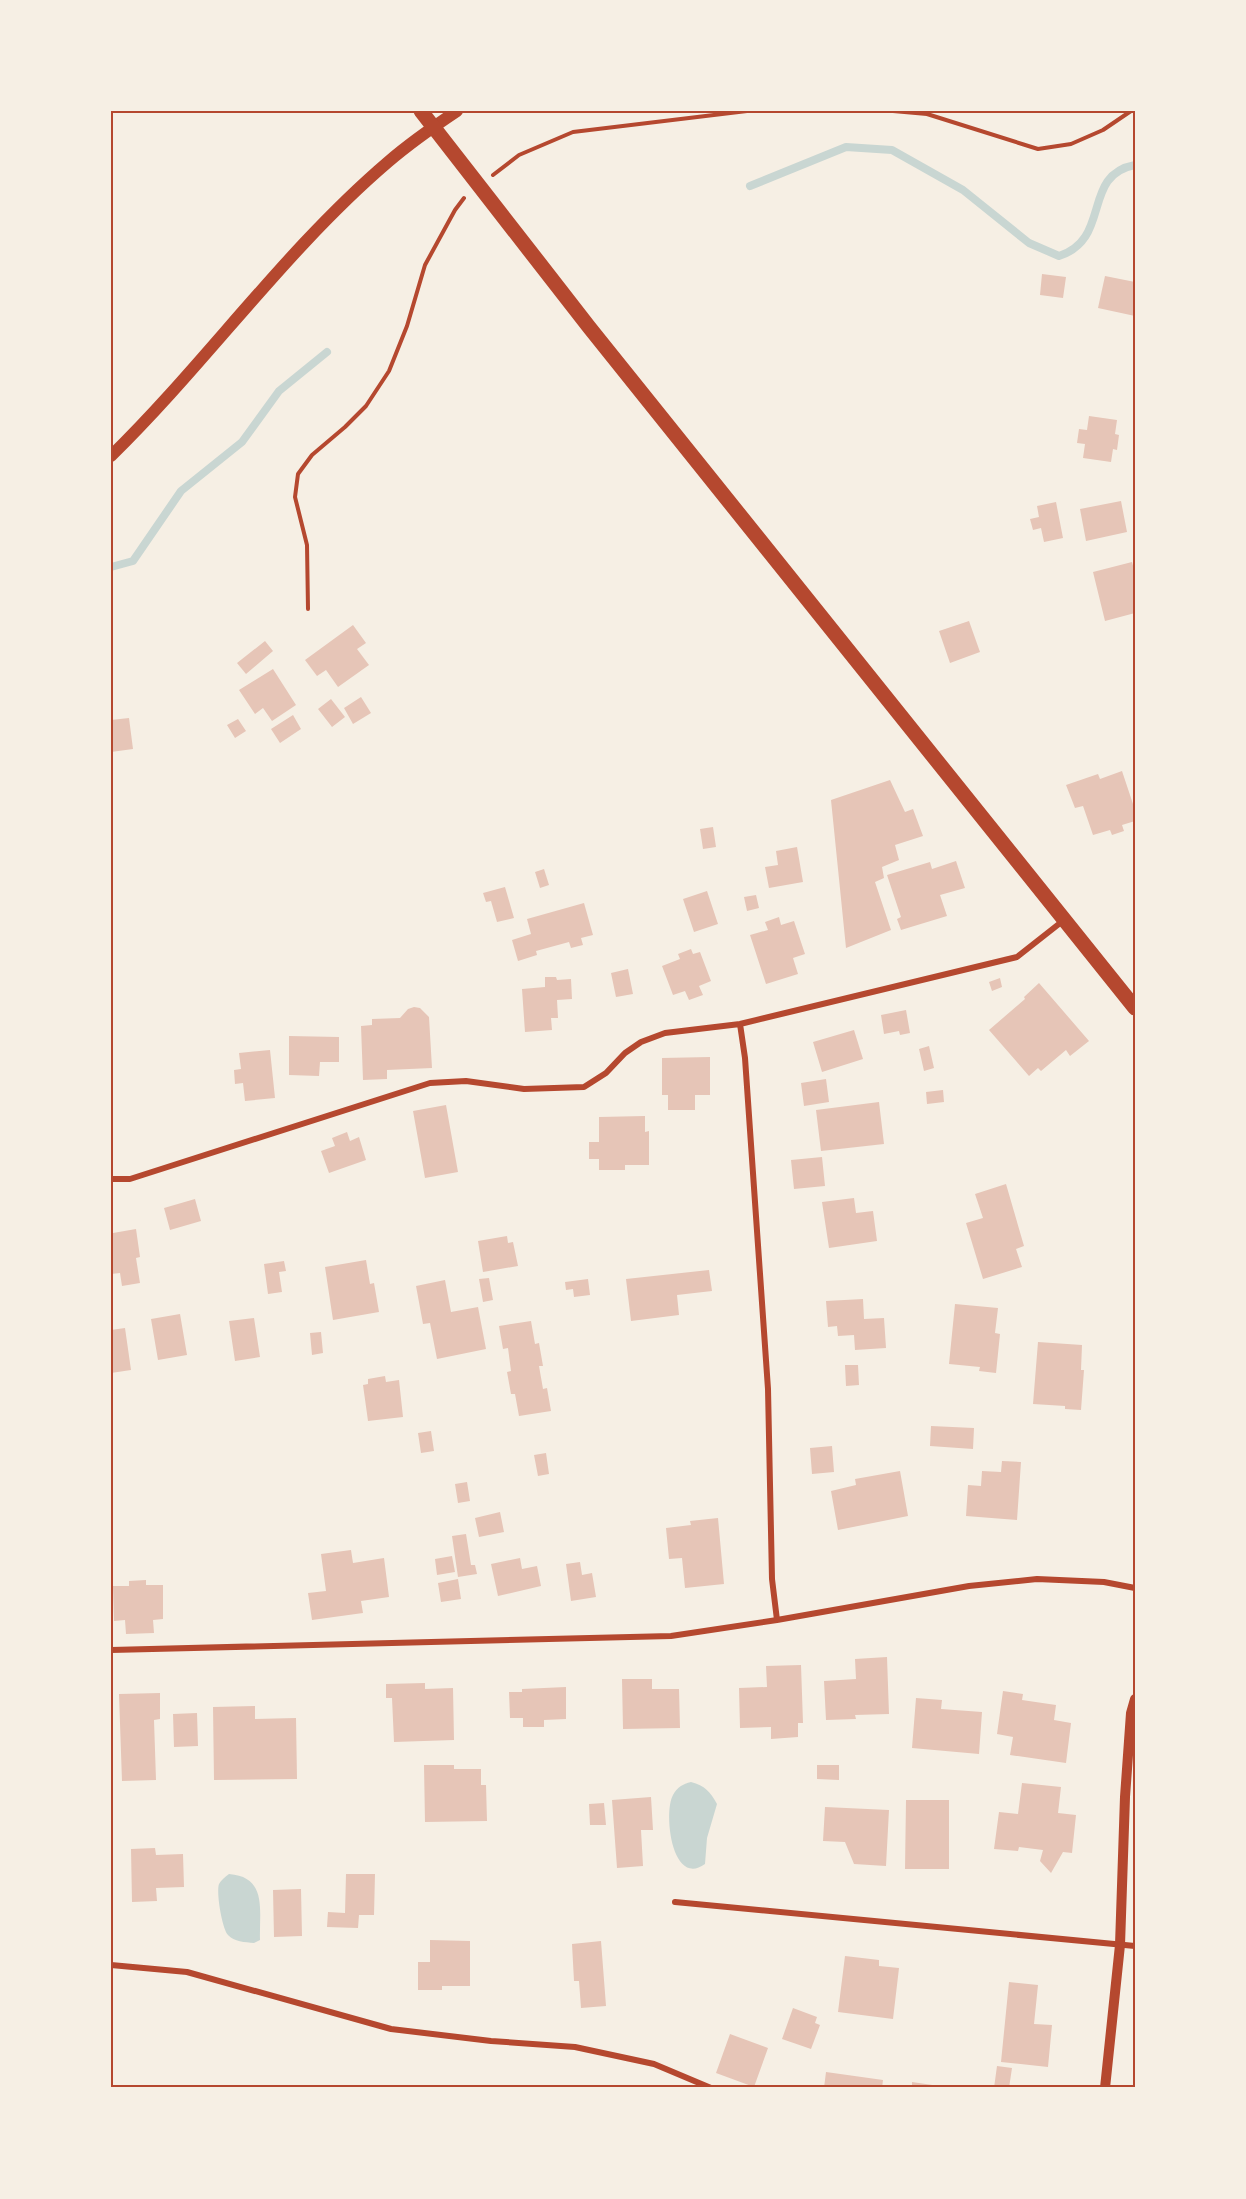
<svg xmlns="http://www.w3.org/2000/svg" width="1246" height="2199" viewBox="0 0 1246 2199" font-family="Ubuntu,sans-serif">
  <rect width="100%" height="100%" fill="#f6efe4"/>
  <path fill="#c9d6d2" d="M 691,1782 C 705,1786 710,1791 717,1804 L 707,1838 L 705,1864 C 672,1888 663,1813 673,1795 C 677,1787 683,1784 691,1782 Z
    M 229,1874 C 268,1877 259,1911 260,1940 L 254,1943 C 245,1942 234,1942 228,1935 C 222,1928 216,1892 219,1884 C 221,1880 225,1877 229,1874 Z"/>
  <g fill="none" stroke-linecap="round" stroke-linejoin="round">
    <path stroke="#c9d6d2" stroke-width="8" d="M 750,186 L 846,147 L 892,150 L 963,190 L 1029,243 L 1059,256 C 1112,239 1081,175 1135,165
      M 111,567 L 133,561 L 181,491 L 242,442 L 279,391 L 327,352"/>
  </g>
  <path fill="#e6c5b7" d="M 1042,274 L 1066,277 L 1063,298 L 1040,295 Z
    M 1105,276 L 1135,282 L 1135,316 L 1098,308 Z
    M 1089,416 L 1117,420 L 1115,434 L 1119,435 L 1117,450 L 1113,449 L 1111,462 L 1083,458 L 1085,444 L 1077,443 L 1079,429 L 1087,430 Z
    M 1121,501 L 1127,532 L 1086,541 L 1080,509 Z
    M 1056,502 L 1063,538 L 1044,542 L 1041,528 L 1033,530 L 1030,519 L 1039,517 L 1037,506 Z
    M 1132,562 L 1135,573 L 1135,613 L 1105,621 L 1093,572 Z
    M 969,621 L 980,652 L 950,663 L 939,631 Z
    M 353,625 L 366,643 L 357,649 L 369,665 L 338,687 L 326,670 L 317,676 L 305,660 Z
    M 265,641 L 273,651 L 246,674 L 237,663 Z
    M 273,669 L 296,705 L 272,721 L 263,708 L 255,714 L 239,690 Z
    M 361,697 L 371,713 L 353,724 L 344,708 Z
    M 331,699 L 345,717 L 332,727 L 318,709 Z
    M 293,715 L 301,729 L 280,743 L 271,729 Z
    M 129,718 L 133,749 L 111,752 L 111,720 Z
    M 238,719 L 246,731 L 235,738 L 227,725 Z
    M 1122,771 L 1135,810 L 1135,821 L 1122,825 L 1124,831 L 1112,835 L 1110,830 L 1093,835 L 1083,806 L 1075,808 L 1066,785 L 1098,774 L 1100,779 Z
    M 890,780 L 905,812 L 913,809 L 923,836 L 895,845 L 899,860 L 882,867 L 884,878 L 875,882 L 891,930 L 846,948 L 831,800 Z
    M 713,827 L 716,847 L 703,849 L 700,829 Z
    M 797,847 L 803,882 L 769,888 L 765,867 L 778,865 L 776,851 Z
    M 956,861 L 965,888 L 940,895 L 947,916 L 901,930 L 897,919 L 901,917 L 887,875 L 930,862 L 932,869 Z
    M 544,869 L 549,885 L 540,888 L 535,872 Z
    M 505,887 L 514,918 L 497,922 L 491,901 L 486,902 L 483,893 Z
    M 707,891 L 718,924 L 694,932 L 683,899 Z
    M 756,895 L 759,908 L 747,911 L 744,897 Z
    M 584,903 L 593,935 L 581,938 L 583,945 L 571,948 L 569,942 L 536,951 L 537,955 L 518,961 L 512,940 L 531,934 L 527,919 Z
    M 779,917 L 781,925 L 794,921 L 805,954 L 793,958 L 798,974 L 766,984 L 750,935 L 768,930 L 765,922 Z
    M 691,949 L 693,954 L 700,952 L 711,981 L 699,986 L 703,995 L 689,1000 L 685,991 L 673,995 L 662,966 L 680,959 L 678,954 Z
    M 628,969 L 633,994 L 616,997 L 611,973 Z
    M 545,977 L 556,977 L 557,980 L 571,979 L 572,999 L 557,1000 L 558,1018 L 551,1018 L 552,1030 L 525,1032 L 522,989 L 545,987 Z
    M 1000,978 L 1002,987 L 992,991 L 989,982 Z
    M 1039,983 L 1089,1041 L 1070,1056 L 1066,1050 L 1041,1071 L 1038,1068 L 1029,1076 L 989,1030 L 1025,999 L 1024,997 Z
    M 414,1007 L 420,1008 L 429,1017 L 432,1068 L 387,1070 L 387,1079 L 363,1080 L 361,1026 L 372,1025 L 372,1019 L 400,1018 L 408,1009 Z
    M 906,1010 L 910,1033 L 900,1035 L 899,1031 L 884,1034 L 881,1015 Z
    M 854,1030 L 863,1059 L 822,1072 L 813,1042 Z
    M 289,1036 L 339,1037 L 339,1062 L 320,1062 L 319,1076 L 289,1075 Z
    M 929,1046 L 934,1068 L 924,1071 L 919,1049 Z
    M 270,1050 L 275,1098 L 245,1101 L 243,1083 L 235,1084 L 234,1070 L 241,1069 L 239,1053 Z
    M 710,1057 L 710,1095 L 695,1095 L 695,1110 L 668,1110 L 668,1095 L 662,1095 L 662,1058 Z
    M 826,1079 L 829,1102 L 804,1106 L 801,1083 Z
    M 943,1090 L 944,1102 L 927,1104 L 926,1092 Z
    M 879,1102 L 884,1144 L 821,1151 L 816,1110 Z
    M 446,1105 L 458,1172 L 425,1178 L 413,1111 Z
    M 645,1116 L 645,1132 L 649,1131 L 649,1165 L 625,1165 L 625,1170 L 599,1170 L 599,1159 L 589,1159 L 589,1142 L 599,1142 L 599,1117 Z
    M 347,1132 L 350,1141 L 359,1137 L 366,1160 L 329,1173 L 321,1151 L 335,1146 L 332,1138 Z
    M 822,1157 L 825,1186 L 794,1189 L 791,1160 Z
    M 1006,1184 L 1024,1246 L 1016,1249 L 1022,1267 L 983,1279 L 966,1223 L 983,1218 L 975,1194 Z
    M 854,1198 L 856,1213 L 873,1211 L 877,1241 L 829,1248 L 822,1202 Z
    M 195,1199 L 201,1221 L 170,1230 L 164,1208 Z
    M 111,1228 L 113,1233 L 136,1229 L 140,1257 L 136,1258 L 140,1283 L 122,1286 L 120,1273 L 111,1274 Z
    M 507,1236 L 508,1243 L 513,1242 L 518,1266 L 483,1272 L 478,1241 Z
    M 366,1260 L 370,1284 L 374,1283 L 379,1312 L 333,1320 L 325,1267 Z
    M 284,1261 L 286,1271 L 279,1272 L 282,1292 L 268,1294 L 264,1264 Z
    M 709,1270 L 712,1291 L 677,1295 L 679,1315 L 631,1321 L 626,1279 Z
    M 489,1278 L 493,1300 L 483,1302 L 479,1279 Z
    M 588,1279 L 590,1295 L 574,1297 L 573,1289 L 566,1290 L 565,1282 Z
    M 445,1280 L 451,1312 L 478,1307 L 486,1349 L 437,1359 L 430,1323 L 423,1324 L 416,1286 Z
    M 863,1299 L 864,1319 L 884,1318 L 886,1348 L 855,1350 L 854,1335 L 838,1336 L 837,1326 L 828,1327 L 826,1301 Z
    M 955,1304 L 998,1308 L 995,1333 L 1000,1334 L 996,1373 L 979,1371 L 980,1367 L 949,1364 Z
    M 180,1314 L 187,1355 L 158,1360 L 151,1319 Z
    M 254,1318 L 260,1357 L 235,1361 L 229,1321 Z
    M 531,1321 L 535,1344 L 539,1343 L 543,1366 L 539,1366 L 543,1389 L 547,1388 L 551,1411 L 519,1416 L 515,1394 L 511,1394 L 507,1372 L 511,1371 L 508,1348 L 503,1349 L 499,1326 Z
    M 125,1328 L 131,1370 L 111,1373 L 111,1330 Z
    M 321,1332 L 323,1353 L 312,1355 L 310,1333 Z
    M 1038,1342 L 1082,1345 L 1081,1370 L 1084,1370 L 1081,1410 L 1065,1409 L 1065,1406 L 1033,1404 Z
    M 845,1365 L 858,1365 L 859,1385 L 846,1386 Z
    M 385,1376 L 386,1382 L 399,1380 L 403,1417 L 368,1421 L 363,1385 L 368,1384 L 368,1379 Z
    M 931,1426 L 974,1428 L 973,1449 L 930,1446 Z
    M 431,1431 L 434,1451 L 421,1453 L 418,1433 Z
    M 832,1446 L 834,1472 L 812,1474 L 810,1448 Z
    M 546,1453 L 549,1474 L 538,1476 L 534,1455 Z
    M 1002,1461 L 1021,1462 L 1017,1520 L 966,1516 L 968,1485 L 981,1486 L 982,1471 L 1001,1472 Z
    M 900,1471 L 908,1516 L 838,1530 L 831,1491 L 856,1485 L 855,1479 Z
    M 467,1482 L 470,1501 L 458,1503 L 455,1484 Z
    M 500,1512 L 504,1532 L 479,1537 L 475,1518 Z
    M 718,1518 L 724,1584 L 685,1588 L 682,1558 L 669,1559 L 666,1528 L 691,1525 L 690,1521 Z
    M 466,1534 L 471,1565 L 475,1565 L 477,1574 L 458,1577 L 452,1536 Z
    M 351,1550 L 353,1563 L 384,1558 L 389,1597 L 361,1601 L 363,1613 L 312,1620 L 308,1593 L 326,1591 L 321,1554 Z
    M 452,1556 L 455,1572 L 437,1575 L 435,1559 Z
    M 520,1558 L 522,1569 L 537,1566 L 541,1586 L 498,1596 L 491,1564 Z
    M 580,1562 L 582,1575 L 592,1573 L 596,1597 L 571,1601 L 566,1564 Z
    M 458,1579 L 461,1599 L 441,1602 L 438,1583 Z
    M 146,1580 L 146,1585 L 163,1585 L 163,1619 L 153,1620 L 154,1633 L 126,1634 L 125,1620 L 114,1621 L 113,1586 L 129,1586 L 129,1581 Z
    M 887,1657 L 889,1714 L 855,1715 L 856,1719 L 826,1720 L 824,1681 L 856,1679 L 855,1659 Z
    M 801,1665 L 803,1723 L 798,1723 L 798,1737 L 771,1739 L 771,1727 L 740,1728 L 739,1688 L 767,1687 L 766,1666 Z
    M 622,1679 L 652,1679 L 652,1689 L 679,1689 L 680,1728 L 623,1729 Z
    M 425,1683 L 425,1689 L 453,1688 L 454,1740 L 394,1742 L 392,1698 L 386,1698 L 386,1684 Z
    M 566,1687 L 566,1719 L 544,1720 L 544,1727 L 523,1727 L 523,1718 L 510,1718 L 509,1692 L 522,1692 L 522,1689 Z
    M 1003,1691 L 1023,1694 L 1022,1700 L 1056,1705 L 1054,1720 L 1071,1723 L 1066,1763 L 1010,1755 L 1013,1737 L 997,1734 Z
    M 160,1693 L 160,1719 L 154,1720 L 156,1780 L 122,1781 L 119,1694 Z
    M 916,1698 L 942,1700 L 941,1709 L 982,1712 L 979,1754 L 912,1748 Z
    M 255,1706 L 255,1719 L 296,1718 L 297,1779 L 214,1780 L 213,1707 Z
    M 197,1713 L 198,1746 L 174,1747 L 173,1714 Z
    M 424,1765 L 454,1765 L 454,1769 L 481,1769 L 481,1785 L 486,1785 L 487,1821 L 425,1822 Z
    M 817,1765 L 839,1765 L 839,1780 L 817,1779 Z
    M 1022,1783 L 1061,1787 L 1058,1813 L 1076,1815 L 1072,1853 L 1063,1852 L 1051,1873 L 1040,1861 L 1043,1850 L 1019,1847 L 1018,1851 L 994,1849 L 999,1812 L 1018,1814 Z
    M 651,1797 L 653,1830 L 641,1830 L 643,1866 L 617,1868 L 612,1800 Z
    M 906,1800 L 949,1800 L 949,1869 L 905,1869 Z
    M 604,1803 L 606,1825 L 590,1825 L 589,1804 Z
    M 825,1807 L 889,1810 L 886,1866 L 854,1864 L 845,1842 L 823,1841 Z
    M 155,1848 L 156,1855 L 183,1854 L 184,1887 L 156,1888 L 157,1901 L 132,1902 L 131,1849 Z
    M 346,1874 L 375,1874 L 374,1915 L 359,1915 L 358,1928 L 327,1927 L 328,1912 L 345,1913 Z
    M 301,1889 L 302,1936 L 274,1937 L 273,1890 Z
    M 430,1940 L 470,1941 L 470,1986 L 442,1986 L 442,1990 L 418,1990 L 418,1962 L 430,1962 Z
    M 601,1941 L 606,2006 L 581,2008 L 579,1981 L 574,1981 L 572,1944 Z
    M 845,1956 L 879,1960 L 879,1966 L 899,1968 L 893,2019 L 838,2012 Z
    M 1009,1982 L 1038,1985 L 1034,2024 L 1052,2025 L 1048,2067 L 1001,2062 Z
    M 793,2008 L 817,2017 L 815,2023 L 820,2025 L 811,2049 L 782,2039 Z
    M 730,2034 L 768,2048 L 754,2087 L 716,2073 Z
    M 997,2066 L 1012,2068 L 1009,2088 L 994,2088 Z
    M 826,2072 L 883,2080 L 882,2088 L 824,2088 Z
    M 912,2082 L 946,2087 L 946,2088 L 912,2088 Z"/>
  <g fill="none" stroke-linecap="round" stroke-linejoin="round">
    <path stroke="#b5482f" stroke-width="4" d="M 893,111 L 927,114 L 1038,149 L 1071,144 L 1103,130 L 1131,111
      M 493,175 L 519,155 L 573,132 L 747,111
      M 308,609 L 307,545 L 295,497 L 298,474 L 312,455 L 345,427 L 366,406 L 389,371 L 407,326 L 425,265 L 455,210 L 464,198"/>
    <path stroke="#b5482f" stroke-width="6" d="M 740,1024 L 745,1058 L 768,1389 L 772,1579 L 777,1620
      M 111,1179 L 130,1179 L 430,1083 L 466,1081 L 524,1089 L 584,1087 L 606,1073 L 625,1053 L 641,1042 L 665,1033 L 740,1024 L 1017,957 L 1064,920
      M 111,1650 L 671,1636 L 777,1620 L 969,1586 L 1037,1579 L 1104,1582 L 1135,1588
      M 675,1902 L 1135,1946
      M 111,1965 L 187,1972 L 391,2029 L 491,2041 L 575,2047 L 654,2064 L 711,2088"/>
    <path stroke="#b5482f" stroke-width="10" d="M 1105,2088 L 1120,1945 L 1125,1797 L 1131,1713 L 1135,1699"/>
    <path stroke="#b5482f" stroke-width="12" d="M 111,456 C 207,362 285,250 388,162 C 410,143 433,127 457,111"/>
    <path stroke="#b5482f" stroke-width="15" d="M 421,111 L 589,327 L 1135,1008"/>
  </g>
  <rect width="1246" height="2199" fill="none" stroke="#f6efe4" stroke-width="225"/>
  <rect x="112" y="112" width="1022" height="1974" fill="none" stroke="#b5482f" stroke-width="2"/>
</svg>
